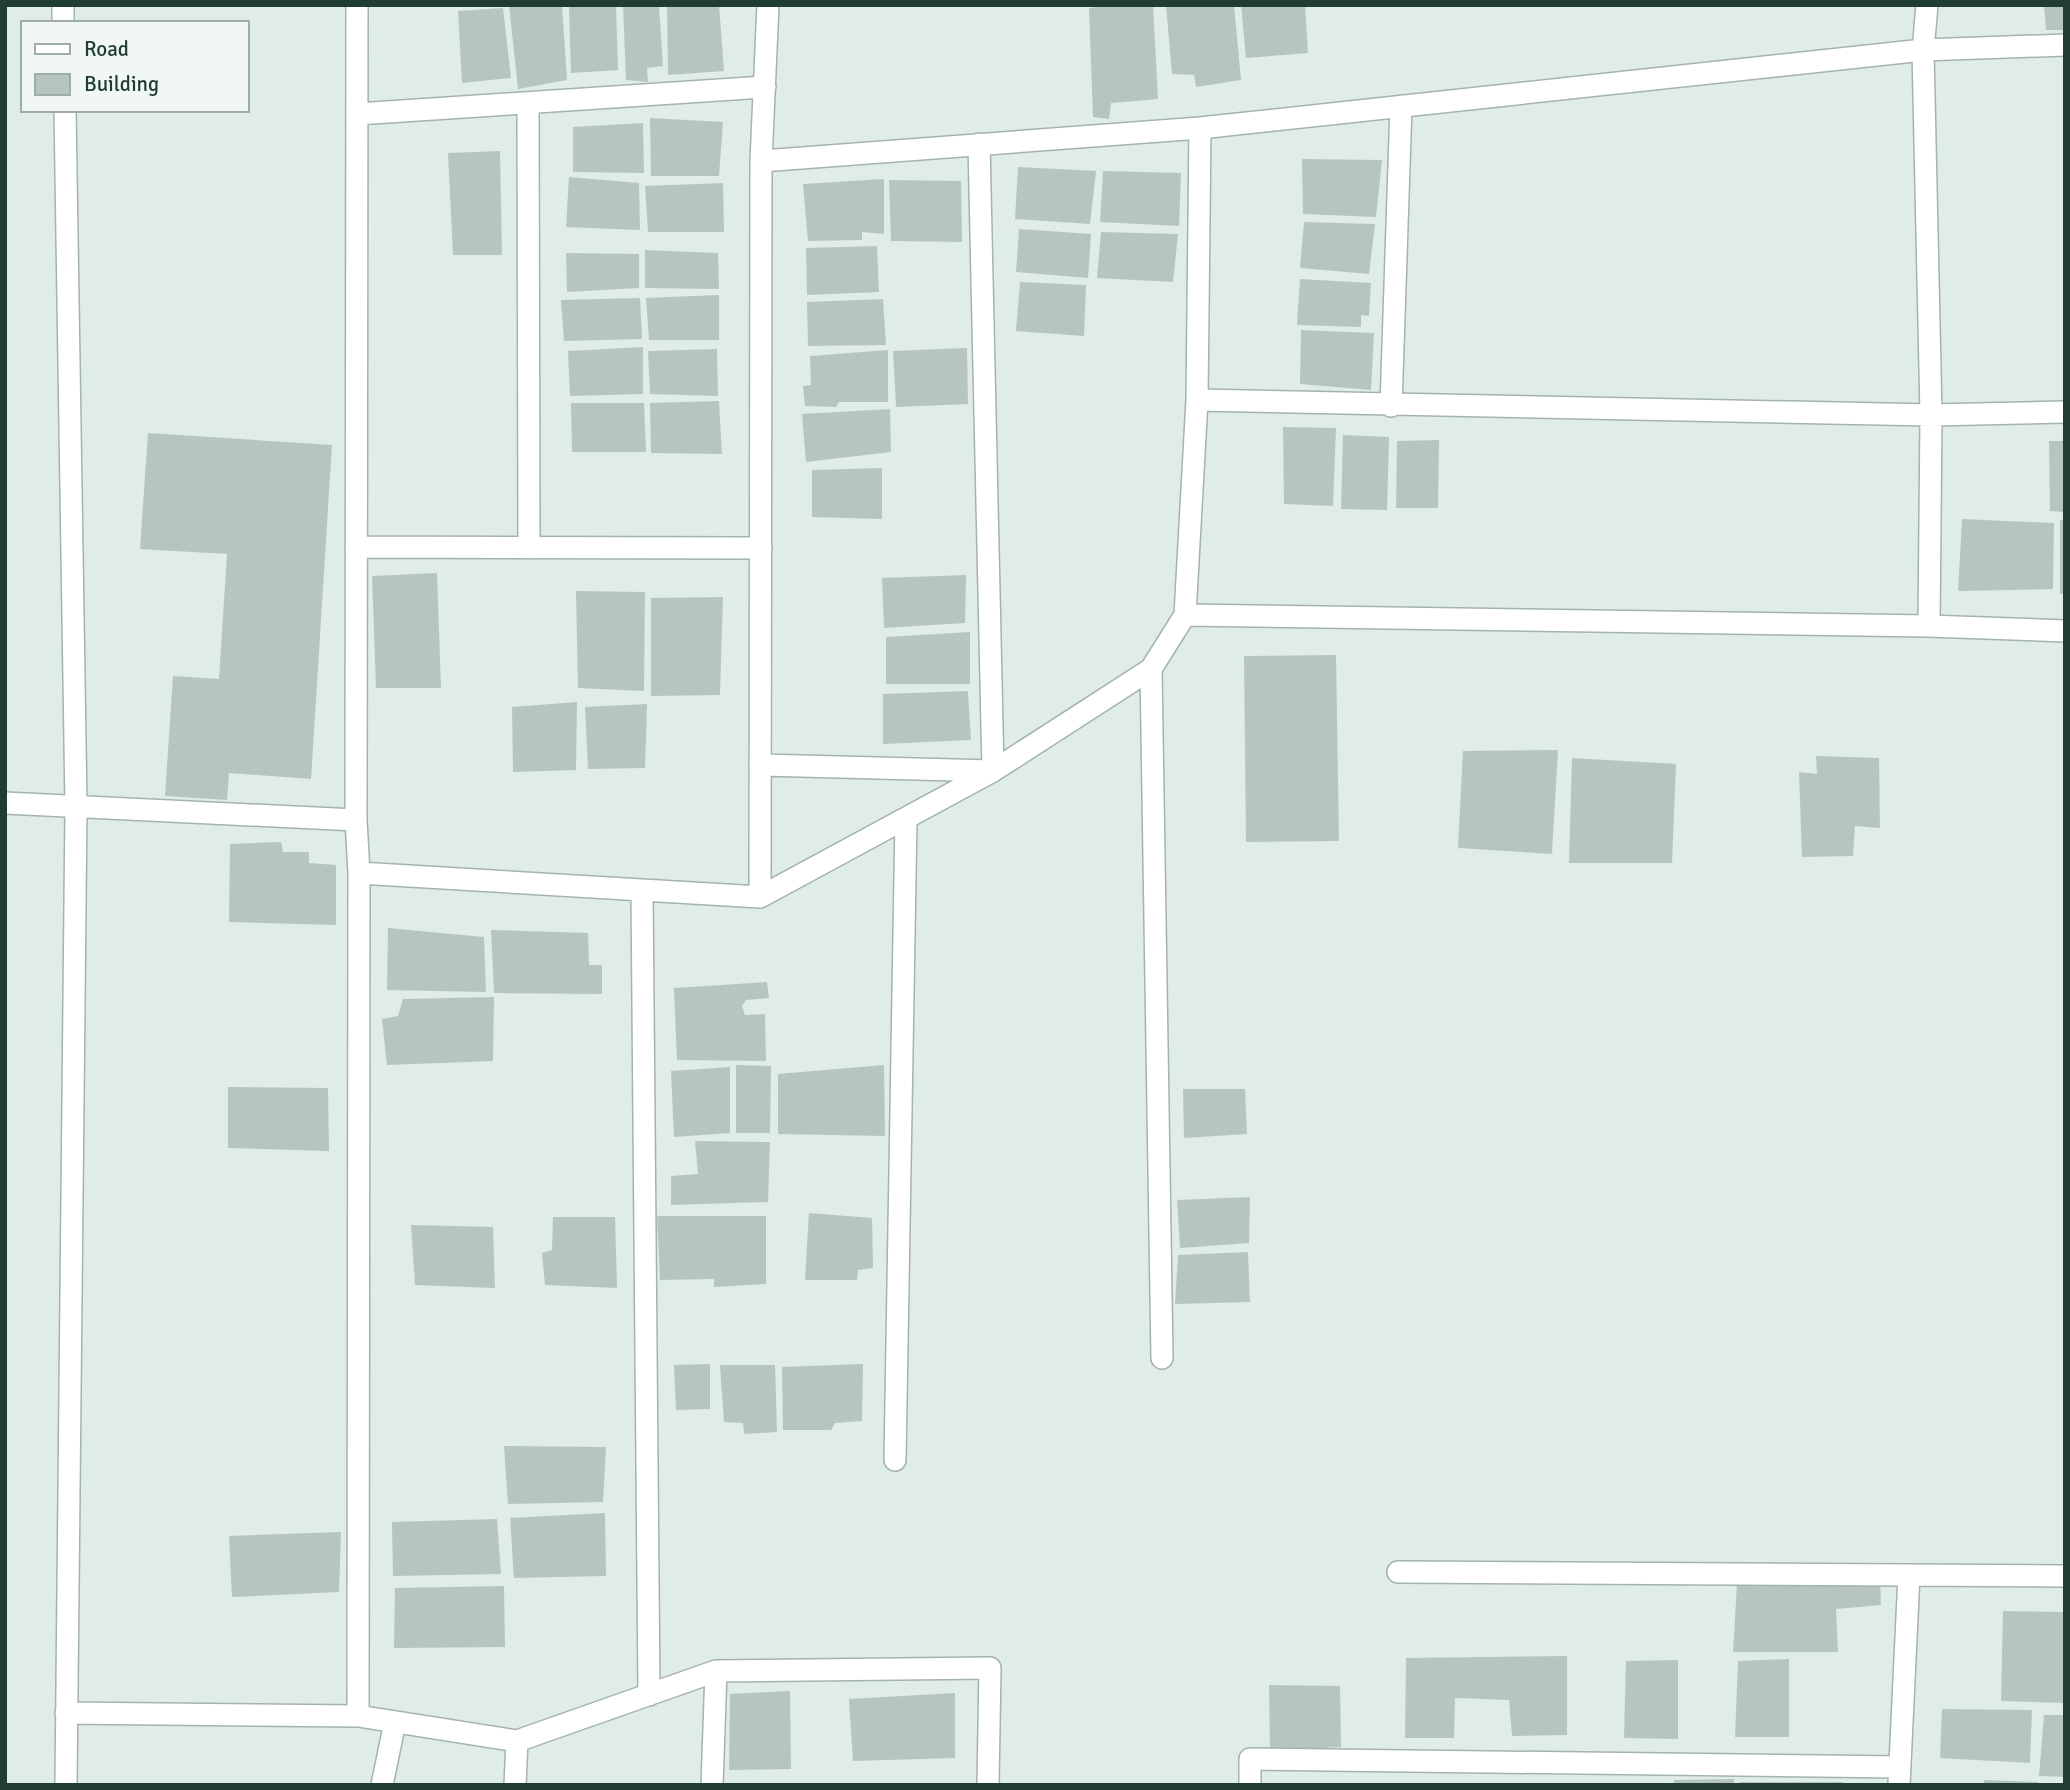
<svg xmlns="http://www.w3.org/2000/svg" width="2070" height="1790" viewBox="0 0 2070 1790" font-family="Signika,sans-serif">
  <rect width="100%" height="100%" fill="#e0ece6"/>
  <path fill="#b6c6bf" d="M 509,5 L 562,5 L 567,80 L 518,89 Z
    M 598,5 L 616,5 L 618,70 L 571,73 L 569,7 Z
    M 623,5 L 659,6 L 663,66 L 647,68 L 648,82 L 626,80 Z
    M 667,5 L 719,5 L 724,71 L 668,75 Z
    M 1117,5 L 1153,5 L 1158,99 L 1111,103 L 1109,119 L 1093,117 L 1089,8 Z
    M 1166,5 L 1234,5 L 1241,80 L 1196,87 L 1194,75 L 1172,74 Z
    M 1241,5 L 1305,5 L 1308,53 L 1246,58 Z
    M 2044,5 L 2065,5 L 2065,30 L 2046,30 Z
    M 503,8 L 511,78 L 462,83 L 458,11 Z
    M 650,118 L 723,122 L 719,176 L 651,176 Z
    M 643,123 L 644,173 L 573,172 L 573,127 Z
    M 500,151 L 502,255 L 453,255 L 448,153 Z
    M 1302,159 L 1382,160 L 1376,217 L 1303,214 Z
    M 1018,167 L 1096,171 L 1090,224 L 1015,219 Z
    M 1103,171 L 1181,173 L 1179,226 L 1100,222 Z
    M 569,177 L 639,183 L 640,230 L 566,227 Z
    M 884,179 L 884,234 L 862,232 L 862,240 L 808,241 L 803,184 Z
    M 889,180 L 961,181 L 962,242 L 891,241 Z
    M 723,183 L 724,232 L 648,232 L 645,186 Z
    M 1304,222 L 1375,224 L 1369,274 L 1300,268 Z
    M 1019,229 L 1091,234 L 1088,278 L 1016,272 Z
    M 1101,232 L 1178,234 L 1173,282 L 1097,278 Z
    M 877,246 L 879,292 L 807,295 L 806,248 Z
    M 645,250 L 718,253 L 719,289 L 645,288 Z
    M 566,253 L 639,254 L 639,288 L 567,292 Z
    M 1300,279 L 1371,283 L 1369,316 L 1361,315 L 1361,327 L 1297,325 Z
    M 1020,282 L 1086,285 L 1084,336 L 1016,331 Z
    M 719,295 L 719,340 L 649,340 L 646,298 Z
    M 640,298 L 642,339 L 564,341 L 561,300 Z
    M 883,299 L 886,345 L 808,346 L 807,302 Z
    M 1301,330 L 1374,333 L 1371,390 L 1300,384 Z
    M 643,347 L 643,394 L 570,396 L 568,351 Z
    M 967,348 L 968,404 L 896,407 L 893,351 Z
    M 717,349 L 718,396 L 650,394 L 648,351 Z
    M 888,350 L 888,402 L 839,402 L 836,407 L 805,406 L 803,386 L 811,385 L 810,356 Z
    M 719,401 L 722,454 L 651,453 L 650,403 Z
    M 571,403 L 644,403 L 646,452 L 572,452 Z
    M 890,409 L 891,452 L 806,462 L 802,414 Z
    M 1283,427 L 1336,428 L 1333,506 L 1284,504 Z
    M 148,433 L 332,445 L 311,779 L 229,773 L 227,800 L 165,796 L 173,676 L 219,679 L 227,554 L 140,549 Z
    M 1343,435 L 1389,437 L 1387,510 L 1341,509 Z
    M 1439,440 L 1438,508 L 1396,508 L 1397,441 Z
    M 2049,441 L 2065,441 L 2065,512 L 2050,511 Z
    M 882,468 L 882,519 L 812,517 L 812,470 Z
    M 1962,519 L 2054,523 L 2053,589 L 1958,591 Z
    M 2060,520 L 2065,520 L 2065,594 L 2060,594 Z
    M 437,573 L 441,688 L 376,688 L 372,576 Z
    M 966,575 L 965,623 L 884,628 L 882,578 Z
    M 576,591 L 645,592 L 644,691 L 578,688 Z
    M 723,597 L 720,695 L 651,696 L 651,598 Z
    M 970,632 L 970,684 L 886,684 L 886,637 Z
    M 1336,655 L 1339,841 L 1246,842 L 1244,656 Z
    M 968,691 L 971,740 L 883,744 L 883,694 Z
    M 577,702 L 576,770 L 513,772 L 512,707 Z
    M 647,704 L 645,768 L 588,769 L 585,707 Z
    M 1558,750 L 1552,854 L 1458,848 L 1463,751 Z
    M 1816,756 L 1879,758 L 1880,828 L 1855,826 L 1853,856 L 1802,857 L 1799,772 L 1817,774 Z
    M 1572,758 L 1676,764 L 1672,863 L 1569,863 Z
    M 281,842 L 283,852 L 309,852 L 309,863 L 336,865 L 336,925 L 229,922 L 230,844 Z
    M 388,928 L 484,937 L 486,992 L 387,990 Z
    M 491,930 L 588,933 L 589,965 L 602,965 L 602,994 L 494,993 Z
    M 767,982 L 769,998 L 746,1000 L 742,1006 L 745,1015 L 765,1014 L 766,1061 L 677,1060 L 674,988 Z
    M 494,997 L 493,1061 L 387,1065 L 382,1019 L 398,1016 L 403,999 Z
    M 736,1065 L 771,1066 L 770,1133 L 736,1133 Z
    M 884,1065 L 885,1136 L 778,1134 L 778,1074 Z
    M 730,1067 L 730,1133 L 674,1137 L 671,1071 Z
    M 228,1087 L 328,1088 L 329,1151 L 228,1148 Z
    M 1183,1089 L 1245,1089 L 1247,1134 L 1184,1138 Z
    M 695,1141 L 770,1142 L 768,1202 L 671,1205 L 671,1176 L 698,1174 Z
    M 1250,1197 L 1249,1243 L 1180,1248 L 1177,1200 Z
    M 809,1213 L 872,1218 L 873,1268 L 858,1270 L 857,1280 L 805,1280 Z
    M 657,1216 L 766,1216 L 766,1284 L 714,1287 L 714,1279 L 660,1280 Z
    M 553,1217 L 615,1217 L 617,1288 L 545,1285 L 542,1253 L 552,1250 Z
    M 411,1225 L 493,1227 L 495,1288 L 415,1285 Z
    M 1248,1252 L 1250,1302 L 1175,1304 L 1178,1255 Z
    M 710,1364 L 710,1409 L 676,1410 L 674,1365 Z
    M 863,1364 L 862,1421 L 835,1423 L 831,1430 L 783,1430 L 782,1367 Z
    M 720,1365 L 775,1365 L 777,1432 L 744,1434 L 743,1423 L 724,1422 Z
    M 504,1446 L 606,1447 L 603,1502 L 508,1504 Z
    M 605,1513 L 606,1576 L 514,1578 L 510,1518 Z
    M 497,1519 L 501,1574 L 393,1576 L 392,1522 Z
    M 341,1532 L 339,1592 L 232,1597 L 229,1536 Z
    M 1880,1582 L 1881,1605 L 1836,1609 L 1838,1652 L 1733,1652 L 1737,1584 Z
    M 504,1586 L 505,1647 L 394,1648 L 395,1588 Z
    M 2003,1611 L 2065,1612 L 2065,1703 L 2001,1701 Z
    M 1567,1656 L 1567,1735 L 1512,1736 L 1509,1700 L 1455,1698 L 1454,1738 L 1405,1738 L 1406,1658 Z
    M 1789,1659 L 1789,1737 L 1735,1737 L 1738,1661 Z
    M 1678,1660 L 1678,1739 L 1624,1738 L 1626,1661 Z
    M 1269,1685 L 1340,1686 L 1341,1747 L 1270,1751 Z
    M 790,1691 L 791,1769 L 729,1770 L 730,1694 Z
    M 955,1693 L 955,1758 L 853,1761 L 849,1699 Z
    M 1942,1709 L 2032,1710 L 2030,1763 L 1940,1758 Z
    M 2044,1715 L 2065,1715 L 2065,1777 L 2039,1776 Z
    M 1734,1779 L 1734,1785 L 1674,1785 L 1674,1780 Z
    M 1984,1780 L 2038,1782 L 2038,1785 L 1984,1785 Z
    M 1740,1782 L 1843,1782 L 1843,1785 L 1740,1785 Z"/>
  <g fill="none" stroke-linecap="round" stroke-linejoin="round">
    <defs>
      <path id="minor" d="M 63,5 L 63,23
        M 1927,5 L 1923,50 L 1931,415 L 1929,626
        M 528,103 L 529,548
        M 65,110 L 76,806 L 66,1785
        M 357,114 L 765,87
        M 1200,128 L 1197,400 L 1185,615 L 1929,626 L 2065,631
        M 761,161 L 1200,128 L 1923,50 L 2065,45
        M 1197,400 L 1931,415 L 2065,412
        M 1391,406 L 1401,106
        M 356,547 L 761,548
        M 1151,669 L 1162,1358
        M 760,765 L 993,771 L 979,144
        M 5,803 L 356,820 L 359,873 L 760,897 L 761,161 L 768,5
        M 356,820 L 357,5
        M 642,890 L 649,1695
        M 760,897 L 993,771 L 1151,669 L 1185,615
        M 895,1460 L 906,818
        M 1398,1572 L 2065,1576
        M 66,1713 L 358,1716 L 517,1741 L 716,1671
        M 358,1716 L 359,873
        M 382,1785 L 395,1722
        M 515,1785 L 517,1741
        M 712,1785 L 716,1671 L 990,1668 L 988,1785
        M 1250,1785 L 1250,1759 L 1900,1767
        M 1899,1785 L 1909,1575"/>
    </defs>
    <use href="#minor" stroke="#a3b4ad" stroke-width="24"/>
    <use href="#minor" stroke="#fff" stroke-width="21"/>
  </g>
  <rect width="2070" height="1790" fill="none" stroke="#213c34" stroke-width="14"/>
  <rect x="21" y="21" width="228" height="91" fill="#f1f8f4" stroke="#9eada7" stroke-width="2"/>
  <rect x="35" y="44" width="35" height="10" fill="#ffffff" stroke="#9eada7" stroke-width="2"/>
  <text x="84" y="56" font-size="21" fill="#213c34">Road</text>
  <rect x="35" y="74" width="35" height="21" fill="#b6c6bf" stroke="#9eada7" stroke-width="2"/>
  <text x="84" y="91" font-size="21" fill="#213c34">Building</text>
</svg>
